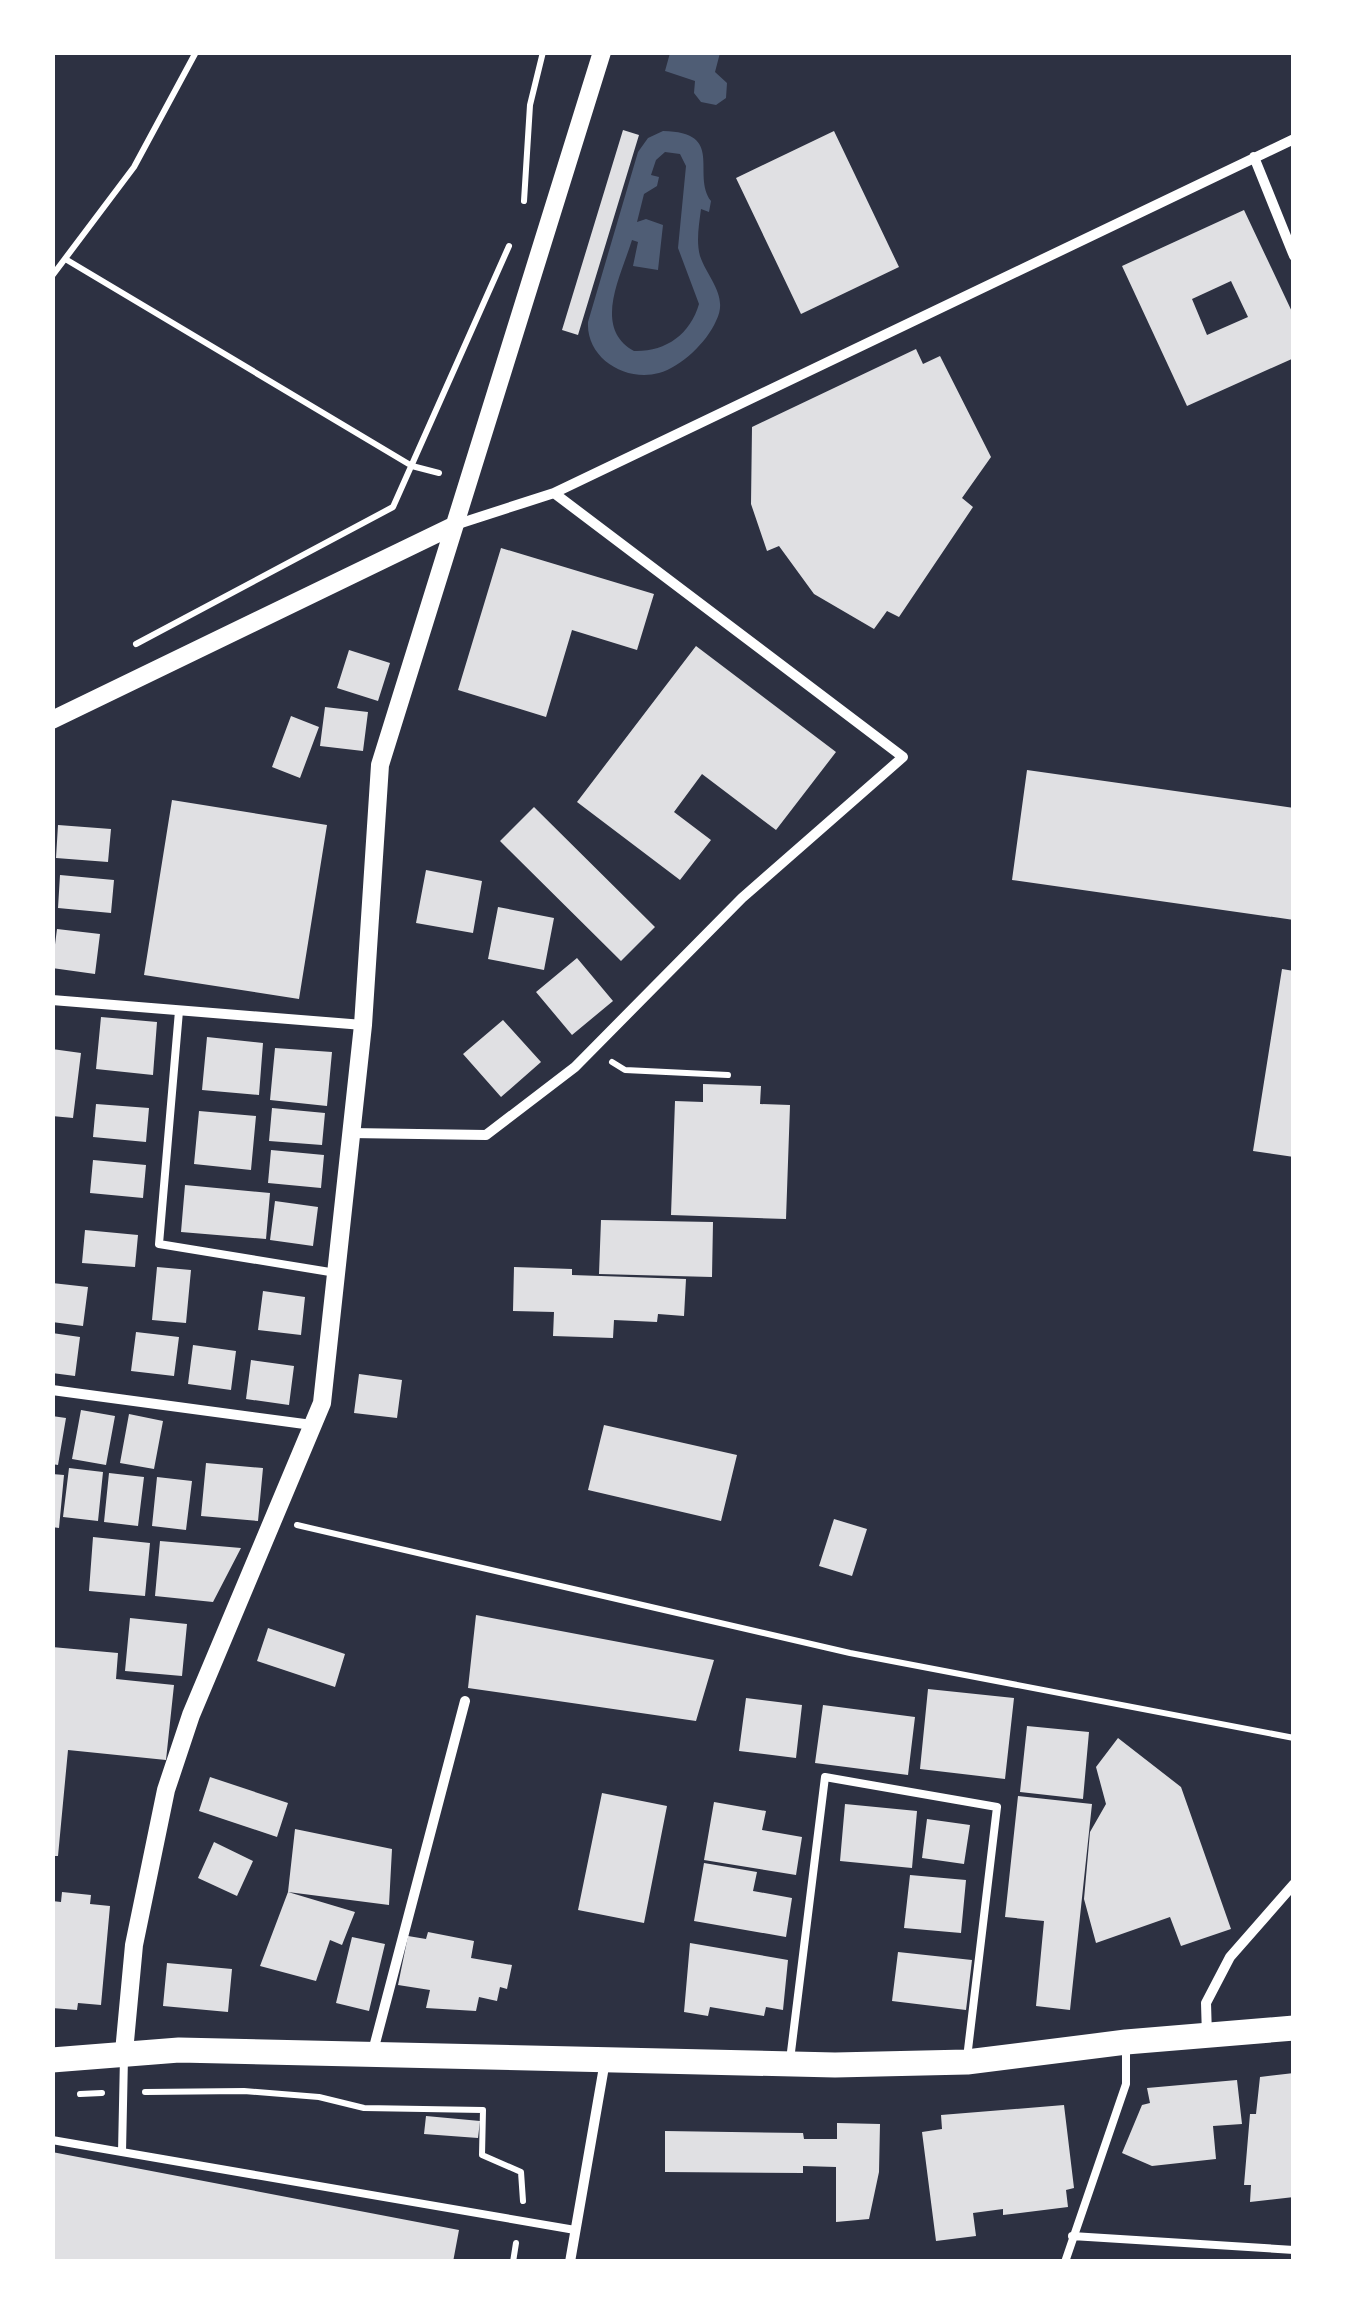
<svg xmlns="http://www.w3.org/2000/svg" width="1346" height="2314" viewBox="0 0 1346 2314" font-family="Manrope,sans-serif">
  <rect width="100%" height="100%" fill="#2d3142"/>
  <path fill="#4f5d75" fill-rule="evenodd" d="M 670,53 L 720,53 L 715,72 L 727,83 L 726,98 L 716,105 L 701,102 L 694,93 L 695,81 L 665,71 Z
    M 663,131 C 726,132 691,174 711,201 L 709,212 L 701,209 C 699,225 696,241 700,256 C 708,279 729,296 716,321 C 707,342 681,367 659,373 C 625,382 586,358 588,322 L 638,152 L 648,138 ZM 665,152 L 680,154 L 686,166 L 678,248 L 699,304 C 690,335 665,352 634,351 C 592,328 621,276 632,240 L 638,242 L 633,266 L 658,270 L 663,225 L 646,219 L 637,222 L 644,194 L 657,186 L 659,177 L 651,175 L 656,160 Z"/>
  <path fill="#e0e0e3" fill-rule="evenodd" d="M 623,130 L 639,135 L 578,335 L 562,330 Z
    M 834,131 L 899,267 L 801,314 L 736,178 Z
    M 1244,210 L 1294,316 L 1294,358 L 1187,406 L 1122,266 ZM 1231,281 L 1248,317 L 1207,335 L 1192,299 Z
    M 916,349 L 923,364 L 940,356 L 991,457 L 962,498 L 973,507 L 899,617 L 887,611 L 874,629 L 814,594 L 779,546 L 767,551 L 751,504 L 752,427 Z
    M 501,548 L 654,594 L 637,650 L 572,630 L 546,717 L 458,690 Z
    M 696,646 L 836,752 L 776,830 L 702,774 L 674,812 L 711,840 L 680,880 L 577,802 Z
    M 349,650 L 390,663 L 378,701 L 337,688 Z
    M 325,707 L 368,712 L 363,751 L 320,746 Z
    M 291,716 L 319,727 L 300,778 L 272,767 Z
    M 1027,770 L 1294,808 L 1294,920 L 1012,880 Z
    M 172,800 L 327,825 L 299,999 L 144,975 Z
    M 534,807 L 655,927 L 621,961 L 500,841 Z
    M 58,825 L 111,829 L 108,862 L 56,858 Z
    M 426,870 L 482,881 L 473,933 L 416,923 Z
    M 60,875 L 114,880 L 111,913 L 58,908 Z
    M 498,907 L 554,918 L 544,970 L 488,959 Z
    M 57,929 L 100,934 L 95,974 L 52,968 Z
    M 577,958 L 613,1001 L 572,1035 L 536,992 Z
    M 1282,969 L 1294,971 L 1294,1157 L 1253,1151 Z
    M 101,1017 L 157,1022 L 153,1075 L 96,1069 Z
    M 503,1020 L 541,1062 L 501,1097 L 463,1054 Z
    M 207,1037 L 263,1043 L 259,1095 L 202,1090 Z
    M 275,1048 L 332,1052 L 327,1106 L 270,1100 Z
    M 52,1049 L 81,1053 L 73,1118 L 52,1116 Z
    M 703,1084 L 761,1086 L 760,1104 L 790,1105 L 786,1219 L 671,1215 L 675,1101 L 703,1102 Z
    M 96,1104 L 149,1108 L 146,1142 L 93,1137 Z
    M 272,1108 L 325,1113 L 322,1145 L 269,1141 Z
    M 199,1111 L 256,1116 L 251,1170 L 194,1164 Z
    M 271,1150 L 324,1155 L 321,1188 L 268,1183 Z
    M 93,1160 L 146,1165 L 143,1198 L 90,1193 Z
    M 185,1185 L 270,1193 L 266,1239 L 181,1232 Z
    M 275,1201 L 318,1207 L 313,1246 L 270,1240 Z
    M 601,1220 L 713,1222 L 712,1277 L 599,1274 Z
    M 85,1230 L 138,1235 L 135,1267 L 82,1263 Z
    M 157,1267 L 191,1270 L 186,1323 L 152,1320 Z
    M 514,1267 L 572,1269 L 572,1275 L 686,1279 L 684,1316 L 658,1314 L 657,1322 L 614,1320 L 613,1338 L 553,1336 L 554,1312 L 513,1311 Z
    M 52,1283 L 88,1287 L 83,1326 L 52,1322 Z
    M 263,1291 L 305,1297 L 301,1335 L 258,1330 Z
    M 136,1332 L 179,1337 L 174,1376 L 131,1371 Z
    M 52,1333 L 80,1337 L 75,1376 L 52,1373 Z
    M 193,1345 L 236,1351 L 231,1390 L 188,1384 Z
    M 251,1360 L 294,1366 L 289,1405 L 246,1399 Z
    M 359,1374 L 402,1380 L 397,1418 L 354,1413 Z
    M 81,1410 L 115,1416 L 106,1465 L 72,1459 Z
    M 129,1414 L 163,1421 L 154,1469 L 120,1463 Z
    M 52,1416 L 66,1418 L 58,1465 L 52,1464 Z
    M 604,1425 L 737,1455 L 721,1521 L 588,1490 Z
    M 206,1463 L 263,1468 L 258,1521 L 201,1516 Z
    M 69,1468 L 103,1472 L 98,1521 L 63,1517 Z
    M 109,1473 L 144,1477 L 138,1526 L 104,1522 Z
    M 52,1474 L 64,1475 L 59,1528 L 52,1527 Z
    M 157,1477 L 192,1481 L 186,1530 L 152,1526 Z
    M 834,1519 L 867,1529 L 852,1576 L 819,1566 Z
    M 93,1537 L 150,1543 L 145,1596 L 89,1591 Z
    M 160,1541 L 241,1548 L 213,1602 L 155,1596 Z
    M 476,1615 L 714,1660 L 696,1721 L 468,1688 Z
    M 130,1618 L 187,1624 L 182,1676 L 125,1671 Z
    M 268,1628 L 345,1654 L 335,1687 L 257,1661 Z
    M 52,1647 L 118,1653 L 116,1679 L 174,1685 L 166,1760 L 68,1750 L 58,1856 L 52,1856 Z
    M 928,1689 L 1014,1698 L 1005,1779 L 920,1769 Z
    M 746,1698 L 802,1705 L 796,1758 L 739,1751 Z
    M 823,1705 L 915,1717 L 908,1775 L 815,1763 Z
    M 1027,1726 L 1089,1732 L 1083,1799 L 1020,1792 Z
    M 1118,1738 L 1181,1787 L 1231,1929 L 1181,1946 L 1170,1917 L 1096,1943 L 1084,1899 L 1090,1832 L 1106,1804 L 1096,1767 Z
    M 210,1777 L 288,1803 L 277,1837 L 199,1811 Z
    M 602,1793 L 667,1806 L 644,1923 L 578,1910 Z
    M 1018,1796 L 1092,1804 L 1070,2010 L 1036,2006 L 1044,1921 L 1005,1917 Z
    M 714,1802 L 766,1811 L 762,1830 L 802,1837 L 796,1875 L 704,1860 Z
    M 845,1804 L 917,1811 L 912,1868 L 840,1861 Z
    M 927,1819 L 970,1825 L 964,1864 L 922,1858 Z
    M 295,1829 L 392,1849 L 389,1905 L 288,1892 L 355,1912 L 342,1945 L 330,1940 L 316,1981 L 260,1966 L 288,1892 Z
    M 214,1842 L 253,1861 L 237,1896 L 198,1878 Z
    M 704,1863 L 757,1872 L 753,1891 L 792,1898 L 786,1937 L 694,1921 Z
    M 910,1875 L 966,1880 L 961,1933 L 904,1928 Z
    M 62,1892 L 91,1895 L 90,1904 L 110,1906 L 101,2005 L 78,2003 L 77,2010 L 52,2008 L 52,1901 L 61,1902 Z
    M 428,1932 L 474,1941 L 471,1958 L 512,1965 L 507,1989 L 500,1987 L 497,2001 L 479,1997 L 476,2011 L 426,2008 L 430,1990 L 398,1985 L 408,1936 L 426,1939 Z
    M 352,1937 L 385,1944 L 369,2011 L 336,2003 Z
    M 690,1943 L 788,1960 L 783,2010 L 766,2007 L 764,2016 L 710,2007 L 708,2016 L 684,2012 Z
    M 898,1952 L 972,1960 L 966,2010 L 892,2001 Z
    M 167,1963 L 232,1969 L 228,2012 L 163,2006 Z
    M 1294,2073 L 1294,2197 L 1250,2202 L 1251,2185 L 1244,2185 L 1250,2114 L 1256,2114 L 1260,2077 Z
    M 1237,2080 L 1242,2124 L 1213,2126 L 1216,2159 L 1152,2166 L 1122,2153 L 1142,2105 L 1150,2103 L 1147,2088 Z
    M 1064,2105 L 1074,2188 L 1066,2190 L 1068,2207 L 1003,2215 L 1003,2209 L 973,2213 L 976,2236 L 936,2241 L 922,2132 L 942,2129 L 941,2115 Z
    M 426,2116 L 480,2121 L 478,2138 L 424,2134 Z
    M 837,2123 L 880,2124 L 879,2172 L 869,2219 L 836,2222 L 836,2167 L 803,2166 L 803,2173 L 665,2172 L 665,2131 L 803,2133 L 804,2139 L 837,2139 Z
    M 52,2152 L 459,2230 L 453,2262 L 52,2262 Z"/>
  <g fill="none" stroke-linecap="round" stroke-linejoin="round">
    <path stroke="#fff" stroke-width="6" d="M 524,201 L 530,105 L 543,52
      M 67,260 L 412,466 L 439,473
      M 52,276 L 134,167 L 196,52
      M 136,644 L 393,507 L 509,246
      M 612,1062 L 625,1070 L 728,1075
      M 297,1525 L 850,1653 L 1294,1738
      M 145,2092 L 244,2091 L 319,2097 L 364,2108 L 483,2110 L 482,2155 L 521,2172 L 523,2201
      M 80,2094 L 102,2093
      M 513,2262 L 516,2243"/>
    <path stroke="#fff" stroke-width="8" d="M 179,1011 L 159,1244 L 336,1273
      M 790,2060 L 825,1777 L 997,1807 L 967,2058
      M 52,2140 L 575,2230
      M 122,2152 L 124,2057
      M 1072,2236 L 1294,2250
      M 1065,2262 L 1126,2084 L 1126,2046"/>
    <path stroke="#fff" stroke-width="10" d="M 1254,157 L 1294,256
      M 455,525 L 554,493 L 1294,139
      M 52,1000 L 363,1025
      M 350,1133 L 486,1135 L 575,1067 L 742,898 L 903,757 L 554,493
      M 52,1390 L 312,1425
      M 1207,2036 L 1206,2003 L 1230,1957 L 1294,1884
      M 373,2051 L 465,1701
      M 570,2262 L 605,2061"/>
    <path stroke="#fff" stroke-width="18" d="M 52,720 L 453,526
      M 124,2052 L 134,1945 L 166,1790 L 191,1715 L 322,1403 L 363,1025 L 380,765 L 602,52"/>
    <path stroke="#fff" stroke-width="25" d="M 52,2060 L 179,2050 L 835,2065 L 967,2062 L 1126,2042 L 1294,2028"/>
  </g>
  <rect width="1346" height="2314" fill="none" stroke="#ffffff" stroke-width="110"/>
</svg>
